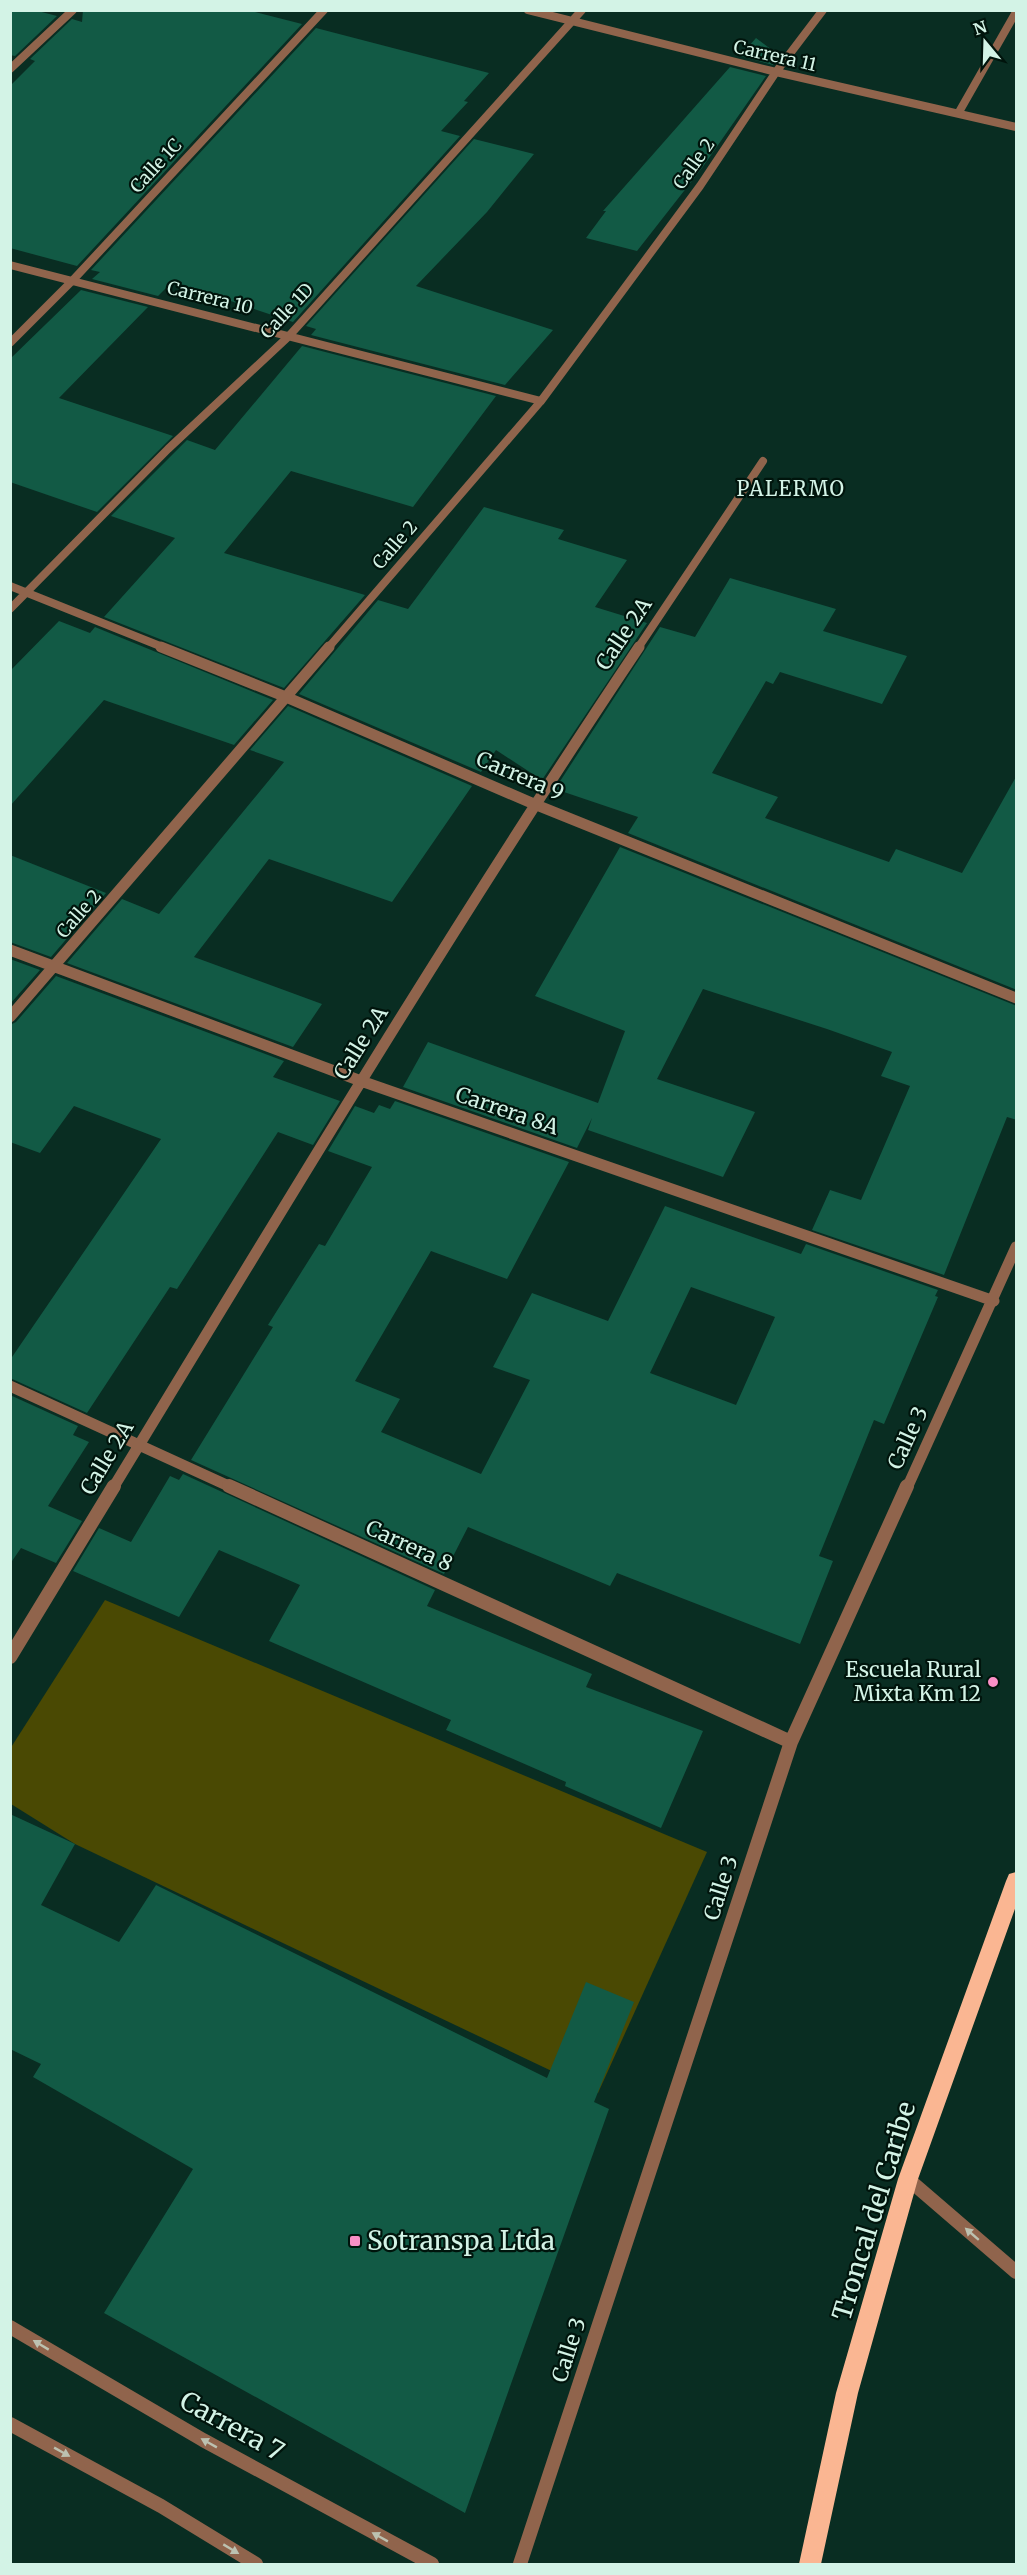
<svg xmlns="http://www.w3.org/2000/svg" width="1027" height="2575" viewBox="0 0 1027 2575" font-family="Merriweather,serif">
  <rect width="100%" height="100%" fill="#092d22"/>
  <path fill="#4a4903" d="M 105,1600 L 707,1852 L 598,2093 L 75,1844 L 11,1804 L 10,1749 Z"/>
  <path fill="#125a45" fill-rule="evenodd" d="M 10,10 L 34,10 L 57,16 L 15,56 L 10,55 Z
    M 83,10 L 247,10 L 302,24 L 77,266 L 10,248 L 10,86 L 35,61 L 30,59 L 72,19 L 82,22 Z
    M 316,28 L 489,73 L 464,101 L 468,102 L 441,131 L 460,136 L 293,322 L 177,283 L 171,283 L 158,296 L 92,279 L 100,272 L 91,270 Z
    M 756,38 L 780,56 L 773,65 L 740,56 Z
    M 730,67 L 766,76 L 702,168 L 637,251 L 586,238 L 606,211 L 603,211 Z
    M 474,139 L 534,154 L 487,212 L 416,286 L 553,330 L 505,385 L 311,335 L 316,329 L 306,326 Z
    M 81,290 L 148,307 L 59,398 L 173,436 L 97,512 L 10,482 L 10,359 Z
    M 302,346 L 496,396 L 413,507 L 291,471 L 224,553 L 365,595 L 284,688 L 104,617 L 175,538 L 111,516 L 187,440 L 215,450 Z
    M 484,507 L 564,530 L 558,539 L 627,560 L 595,607 L 647,623 L 542,780 L 496,750 L 481,772 L 299,694 L 378,600 L 408,609 Z
    M 730,578 L 836,609 L 823,631 L 907,656 L 882,704 L 780,672 L 773,684 L 766,681 L 712,773 L 778,797 L 765,818 L 889,862 L 896,849 L 962,873 L 1017,775 L 1017,990 L 628,833 L 638,817 L 555,789 L 660,627 L 695,637 Z
    M 59,621 L 90,633 L 95,627 L 273,700 L 234,745 L 104,700 L 10,806 L 10,671 Z
    M 288,706 L 472,786 L 392,902 L 269,859 L 194,957 L 322,1004 L 293,1047 L 67,963 L 122,899 L 159,914 L 284,762 L 250,750 Z
    M 620,847 L 1017,1006 L 1017,1120 L 1007,1117 L 944,1275 L 812,1230 L 830,1190 L 861,1200 L 910,1086 L 881,1076 L 892,1052 L 827,1029 L 703,989 L 657,1079 L 755,1112 L 723,1177 L 588,1130 L 592,1118 L 577,1148 L 403,1087 L 428,1042 L 598,1103 L 625,1031 L 535,996 Z
    M 10,855 L 106,893 L 51,957 L 10,942 Z
    M 10,959 L 40,970 L 10,1004 Z
    M 56,976 L 284,1061 L 273,1077 L 340,1101 L 313,1145 L 278,1132 L 177,1289 L 170,1287 L 87,1413 L 10,1378 L 10,1360 L 161,1139 L 74,1106 L 40,1153 L 10,1142 L 10,1025 L 16,1022 Z
    M 395,1101 L 569,1162 L 507,1279 L 431,1251 L 355,1381 L 400,1399 L 381,1432 L 481,1474 L 530,1380 L 493,1367 L 532,1293 L 608,1321 L 665,1206 L 801,1254 L 806,1244 L 938,1290 L 935,1296 L 938,1297 L 884,1424 L 874,1420 L 819,1556 L 833,1561 L 800,1644 L 617,1573 L 610,1586 L 468,1527 L 444,1574 L 191,1460 L 273,1327 L 268,1325 L 319,1244 L 325,1246 L 372,1167 L 328,1151 L 355,1106 L 374,1113 L 379,1105 L 390,1109 ZM 691,1287 L 775,1317 L 736,1405 L 650,1373 Z
    M 10,1395 L 78,1426 L 73,1435 L 89,1442 L 48,1506 L 82,1521 L 56,1563 L 21,1548 L 10,1564 Z
    M 183,1474 L 435,1590 L 427,1606 L 592,1674 L 586,1687 L 703,1731 L 661,1828 L 565,1786 L 566,1782 L 446,1730 L 451,1720 L 269,1641 L 300,1585 L 219,1550 L 179,1617 L 73,1571 L 99,1528 L 131,1542 L 170,1476 L 179,1480 Z
    M 10,1814 L 75,1844 L 41,1905 L 119,1942 L 156,1885 L 547,2078 L 586,1982 L 634,2002 L 594,2102 L 609,2109 L 465,2513 L 104,2313 L 193,2169 L 33,2077 L 41,2064 L 10,2049 Z"/>
  <g fill="none" stroke-linecap="round" stroke-linejoin="round">
    <path stroke="#90644c" stroke-width="14" d="M 908,2179 L 1016,2272"/>
    <path stroke="#90644c" stroke-width="8" d="M 528,10 L 776,72 L 1016,127
      M 10,69 L 73,10
      M 959,112 L 1016,12
      M 10,265 L 541,401
      M 10,343 L 73,280 L 324,10
      M 10,586 L 165,648
      M 10,609 L 168,449 L 289,336 L 582,10
      M 328,648 L 541,401 L 700,186 L 776,72 L 823,10
      M 638,648 L 763,461"/>
    <path stroke="#90644c" stroke-width="11" d="M 161,647 L 286,697 L 534,804 L 1016,998
      M 10,950 L 361,1081 L 994,1301
      M 10,1017 L 329,647
      M 10,1386 L 233,1488
      M 113,1488 C 285,1205 455,922 639,647
      M 907,1488 L 1016,1247"/>
    <path stroke="#90644c" stroke-width="14" d="M 229,1486 L 791,1742
      M 10,1657 L 114,1486
      M 10,2327 L 203,2440 L 432,2564
      M 10,2424 L 161,2506 L 256,2564
      M 520,2564 L 791,1742 L 907,1486"/>
    <path fill="#fab692" fill-rule="evenodd" d="M 1016,1872 L 1016,1906 L 918,2179 L 858,2393 L 821,2564 L 799,2564 L 836,2393 L 898,2179 L 1006,1881 L 1009,1874 Z"/>
  </g>
  <defs><path id="oneway-solid" d="M-6-.8H1V-3.2L6.5 0L1 3.2V.8H-6Z" transform="scale(1.5)"/></defs>
  <g fill="#bcc1b0">
    <use href="#oneway-solid" transform="translate(972 2234) rotate(-139)"/>
    <use href="#oneway-solid" transform="translate(41 2345) rotate(-149)"/>
    <use href="#oneway-solid" transform="translate(209 2443) rotate(-151)"/>
    <use href="#oneway-solid" transform="translate(62 2452) rotate(29)"/>
    <use href="#oneway-solid" transform="translate(380 2537) rotate(-151)"/>
    <use href="#oneway-solid" transform="translate(231 2549) rotate(31)"/>
  </g>
  <g fill="#fa8fc6" stroke="#00140c" stroke-width="2">
    <circle cx="993" cy="1682" r="6"/>
    <rect x="349" y="2235" width="12" height="12" rx="3"/>
  </g>
  <g text-anchor="middle" stroke-width="4.5" stroke-linejoin="round" paint-order="stroke">
    <g font-size="18" fill="#d3f3e6" stroke="#00140c">
      <text transform="translate(775 56) rotate(13)" y="6">Carrera 11</text>
      <text transform="translate(694 164) rotate(-55)" y="6">Calle 2</text>
      <text transform="translate(156 166) rotate(-47)" y="6">Calle 1C</text>
      <text transform="translate(210 298) rotate(14)" y="6">Carrera 10</text>
      <text transform="translate(287 311) rotate(-47)" y="6">Calle 1D</text>
      <text transform="translate(395 545) rotate(-49)" y="6">Calle 2</text>
      <text transform="translate(79 914) rotate(-49)" y="6">Calle 2</text>
    </g>
    <g font-size="20" letter-spacing="1.5" fill="#d3f3e6" stroke="#00140c">
      <text x="791" y="496">PALERMO</text>
    </g>
    <g font-size="21" fill="#d3f3e6" stroke="#00140c">
      <text transform="translate(624 634) rotate(-56)" y="7">Calle 2A</text>
      <text transform="translate(520 776) rotate(23)" y="7">Carrera 9</text>
      <text transform="translate(361 1043) rotate(-58)" y="7">Calle 2A</text>
      <text transform="translate(507 1111) rotate(19)" y="7">Carrera 8A</text>
      <text transform="translate(908 1438) rotate(-65)" y="7">Calle 3</text>
      <text transform="translate(107 1458) rotate(-59)" y="7">Calle 2A</text>
      <text transform="translate(409 1546) rotate(25)" y="7">Carrera 8</text>
      <text transform="translate(721 1888) rotate(-72)" y="7">Calle 3</text>
      <text transform="translate(569 2350) rotate(-72)" y="7">Calle 3</text>
    </g>
    <g font-size="21" fill="#d3f3e6" stroke="#00140c" text-anchor="end">
      <text x="981" y="1677">Escuela Rural<tspan x="981" dy="24">Mixta Km 12</tspan></text>
    </g>
    <g font-size="26" fill="#d3f3e6" stroke="#00140c">
      <text transform="translate(874 2211) rotate(-73)" y="9">Troncal del Caribe</text>
      <text transform="translate(232 2426) rotate(29)" y="9">Carrera 7</text>
    </g>
    <g font-size="26" fill="#d3f3e6" stroke="#00140c" text-anchor="start">
      <text x="367" y="2250">Sotranspa Ltda</text>
    </g>
  </g>
  <rect width="1027" height="2575" fill="none" stroke="#d3f3e6" stroke-width="24"/>
  <g transform="translate(985 42) rotate(341)" stroke="#00140c" stroke-width="4.5" paint-order="stroke">
  <path d="M0-4.5L10 22L0 15L-10 22Z" fill="#d3f3e6"/>
  <text y="-9" font-size="16" font-weight="bold" text-anchor="middle" fill="#d3f3e6">N</text>
  </g>
</svg>
